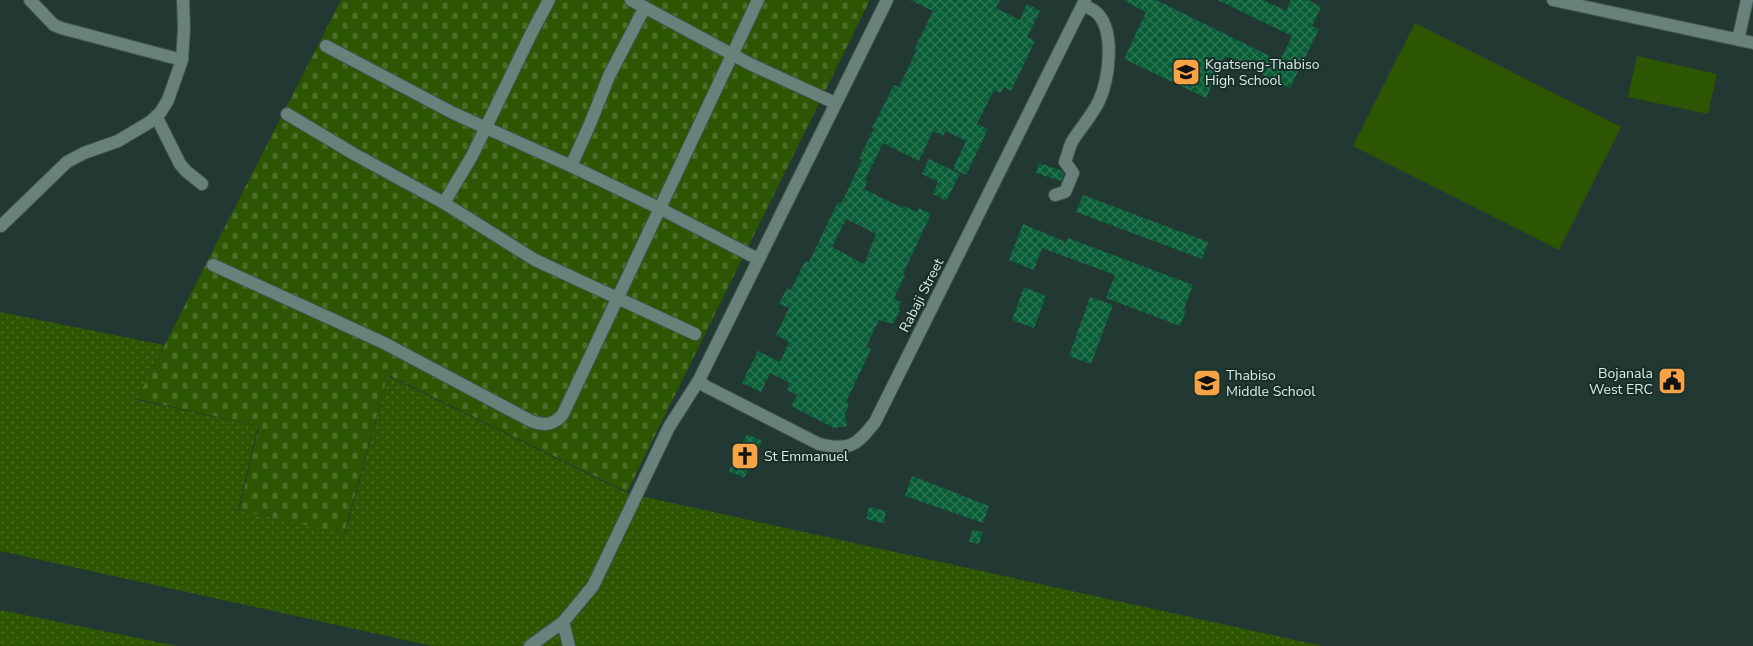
<svg xmlns="http://www.w3.org/2000/svg" width="1753" height="646" viewBox="0 0 1753 646" font-family="'Nunito Sans',sans-serif">
  <defs>
    <pattern id="grass-dots" width="8" height="8" patternUnits="userSpaceOnUse" patternTransform="scale(1.25)"><rect width="8" height="8" fill="#2d5602"/><path d="M2 2h.1M6 6h.1" fill="none" stroke="#4b6e27" stroke-width="1.8" stroke-linecap="round"/></pattern>
    <pattern id="cemetery-stones" width="16" height="16" patternUnits="userSpaceOnUse" patternTransform="scale(1.25)"><rect width="16" height="16" fill="#2d5602"/><path d="M2 7V4a2 2 0 0 1 4 0v3zM10 15v-3a2 2 0 0 1 4 0v3z" fill="#4b6e27"/></pattern>
    <pattern id="building-cross-hatch" width="8" height="8" patternUnits="userSpaceOnUse" patternTransform="scale(1.25)"><rect width="8" height="8" fill="#095e38"/><path d="M0 0l8 8M0 8l8-8" fill="none" stroke="#2c7555"/></pattern>
  </defs>
  <rect width="100%" height="100%" fill="#223833"/>
  <path fill="url(#grass-dots)" d="M 0,312 L 164,345 L 137,400 L 258,426 L 238,510 L 345,534 L 388,376 L 627,493 L 1322,646 L 432,646 L 0,551 Z
    M 0,610 L 177,646 L 0,646 Z"/>
  <path fill="url(#cemetery-stones)" d="M 341,0 L 870,0 L 627,492 L 388,375 L 344,534 L 239,510 L 259,426 L 137,399 Z"/>
  <path fill="#2d5602" d="M 1415,23 L 1621,127 L 1559,250 L 1353,146 Z
    M 1637,56 L 1717,74 L 1708,114 L 1628,97 Z"/>
  <path fill="url(#building-cross-hatch)" fill-rule="evenodd" d="M 910,0 L 1000,0 L 996,8 L 1020,20 L 1027,4 L 1040,11 L 1027,37 L 1035,41 L 1011,91 L 1004,87 L 1001,93 L 994,90 L 977,124 L 988,129 L 966,175 L 953,169 L 966,141 L 946,131 L 943,136 L 933,131 L 919,161 L 883,143 L 865,180 L 868,181 L 864,189 L 903,208 L 904,206 L 917,212 L 919,208 L 931,214 L 903,274 L 905,275 L 894,298 L 901,302 L 898,309 L 900,310 L 893,324 L 879,320 L 866,347 L 871,349 L 846,402 L 849,404 L 845,414 L 847,426 L 834,428 L 791,406 L 797,395 L 787,390 L 790,383 L 770,373 L 761,392 L 742,383 L 758,351 L 780,362 L 789,342 L 776,335 L 789,308 L 779,304 L 787,288 L 791,290 L 805,261 L 809,262 L 838,202 L 841,204 L 862,160 L 859,158 L 874,129 L 872,128 L 894,85 L 899,87 L 916,51 L 914,50 L 933,11 ZM 846,219 L 876,234 L 864,264 L 832,247 Z
    M 1123,0 L 1156,0 L 1280,61 L 1292,36 L 1218,0 L 1263,0 L 1286,11 L 1291,0 L 1308,0 L 1321,7 L 1312,26 L 1319,29 L 1290,88 L 1225,56 L 1206,98 L 1124,59 L 1146,12 Z
    M 929,159 L 960,174 L 946,201 L 933,194 L 938,182 L 922,174 Z
    M 1039,163 L 1060,170 L 1064,174 L 1061,181 L 1036,173 Z
    M 1083,195 L 1208,242 L 1202,259 L 1076,212 Z
    M 1023,224 L 1066,242 L 1068,238 L 1193,285 L 1184,309 L 1186,310 L 1180,326 L 1106,298 L 1115,275 L 1042,248 L 1034,270 L 1009,260 Z
    M 1024,287 L 1046,296 L 1034,328 L 1012,320 Z
    M 1090,297 L 1113,305 L 1091,364 L 1069,356 Z
    M 747,434 L 762,441 L 744,478 L 729,471 Z
    M 912,476 L 989,506 L 983,523 L 905,496 Z
    M 869,507 L 886,511 L 884,523 L 866,519 Z
    M 972,530 L 983,532 L 979,544 L 969,542 Z"/>
  <g fill="none" stroke-linecap="round" stroke-linejoin="round">
    <defs>
      <path id="minor" d="M 30,0 L 54,25 L 61,28 L 182,60
        M 631,0 L 750,64 L 835,103
        M 1553,0 L 1753,43
        M 1738,40 L 1747,0
        M 326,46 L 453,113 L 571,166 L 659,208 L 758,259
        M 287,114 L 354,154 L 444,203 L 535,260 L 695,334
        M 156,116 L 180,164 L 186,171 L 202,184
        M 571,166 L 590,124 L 609,76 L 645,7
        M 1055,195 L 1065,192 L 1073,173 L 1065,162 C 1068,155 1069,146 1073,140 C 1082,126 1091,117 1099,101 C 1109,79 1116,30 1096,12 C 1092,9 1087,7 1083,5
        M 444,203 L 472,156 L 531,34 L 549,0
        M 1,226 L 67,162 L 84,153 L 118,141 L 150,122 L 160,113 L 168,100 L 182,60 L 184,29 L 183,0
        M 213,265 L 384,343 L 531,421 C 543,426 555,425 563,414 L 758,0
        M 699,380 L 705,386 L 819,444 C 850,451 856,446 875,422 L 1085,0
        M 563,622 L 569,646
        M 530,646 L 563,622 L 593,586 L 669,427 L 699,380 L 887,0"/>
    </defs>
    <use href="#minor" stroke="#405450" stroke-width="14"/>
    <use href="#minor" stroke="#69817b" stroke-width="12"/>
  </g>
  <defs>
    <symbol id="school-square" viewBox="-11 -11 22 22"><rect x="-9" y="-9" width="18" height="18" rx="4" fill="#f5a345" stroke="#182e29"/><path d="M0-5L7-2L0 1L-7-2ZM-4 1L0 2.5L4 1V4Q0 6-4 4Z" fill="#111"/></symbol>
    <symbol id="civic-square" viewBox="-11 -11 22 22"><rect x="-9" y="-9" width="18" height="18" rx="4" fill="#f5a345" stroke="#182e29"/><path d="M-.6-6.5H3V-4.5H.6V-3L4-1V1h2V6H-6V1h2V-1L-.6-3ZM-1.2 2.5V6h2.4V2.5Z" fill="#111"/></symbol>
    <symbol id="church-square" viewBox="-11 -11 22 22"><rect x="-9" y="-9" width="18" height="18" rx="4" fill="#f5a345" stroke="#182e29"/><path d="M-1.2-6h2.4v3.5h3.3v2.4h-3.3V6h-2.4V-.1h-3.3v-2.4h3.3Z" fill="#111"/></symbol>
  </defs>
  <g fill-rule="evenodd">
    <use href="#school-square" x="1170" y="56" width="32" height="32"/>
    <use href="#civic-square" x="1656" y="365" width="32" height="32"/>
    <use href="#school-square" x="1191" y="367" width="32" height="32"/>
    <use href="#church-square" x="729" y="440" width="32" height="32"/>
  </g>
  <g text-anchor="middle" stroke-width="4" stroke-linejoin="round" paint-order="stroke">
    <g font-size="14" fill="#ddebe7" stroke="#182e29" text-anchor="start">
      <text x="1205" y="69">Kgatseng-Thabiso<tspan x="1205" dy="16">High School</tspan></text>
      <text x="1653" y="378" text-anchor="end">Bojanala<tspan x="1653" dy="16">West ERC</tspan></text>
      <text x="1226" y="380">Thabiso<tspan x="1226" dy="16">Middle School</tspan></text>
      <text x="764" y="461">St Emmanuel</text>
    </g>
    <g font-size="14" fill="#ddebe7" stroke="#182e29">
      <text transform="translate(921 295) rotate(-63)" y="5">Rabaji Street</text>
    </g>
  </g>
</svg>
